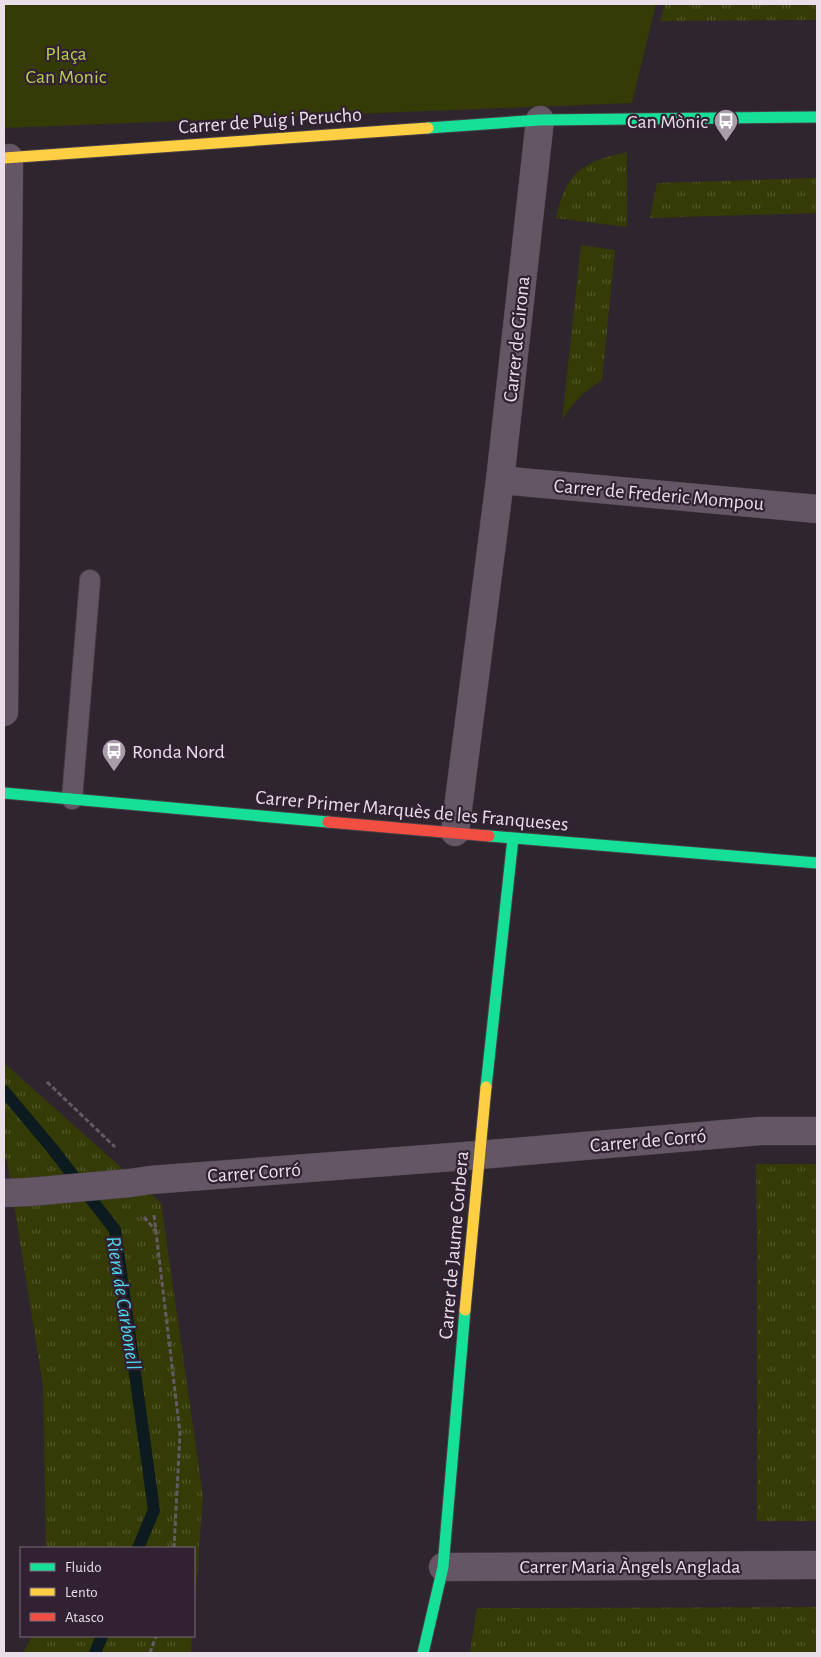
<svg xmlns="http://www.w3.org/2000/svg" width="821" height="1657" viewBox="0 0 821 1657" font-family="'Alegreya Sans',sans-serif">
  <defs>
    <pattern id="grass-tufts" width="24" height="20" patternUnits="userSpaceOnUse" patternTransform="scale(1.25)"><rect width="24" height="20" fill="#353b06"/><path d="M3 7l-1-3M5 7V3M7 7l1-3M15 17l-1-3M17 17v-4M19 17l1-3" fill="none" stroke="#52572a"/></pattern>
  </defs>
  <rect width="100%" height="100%" fill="#2e252e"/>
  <path fill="url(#grass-tufts)" d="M 665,4 L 817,4 L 817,20 L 660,21 Z
    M 627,152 L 627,227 L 556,218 C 566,172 582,162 627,152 Z
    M 817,178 L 817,213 L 650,218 L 657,183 Z
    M 581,245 L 615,250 L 602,380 C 585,391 571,403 562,421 Z
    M 4,1063 L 161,1203 L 203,1496 L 194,1616 L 194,1548 L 46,1548 L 43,1386 L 7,1160 L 4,1156 Z
    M 756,1164 L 817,1164 L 817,1521 L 757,1521 L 757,1235 Z
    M 817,1607 L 817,1653 L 470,1653 L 477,1608 Z
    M 32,1636 L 192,1636 L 191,1653 L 23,1653 Z"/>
  <path fill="#353b06" d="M 4,4 L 656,4 L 632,103 L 4,128 Z"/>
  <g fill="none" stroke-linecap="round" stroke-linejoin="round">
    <path stroke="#0c1b1f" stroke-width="12" d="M 4,1091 L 51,1147 L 115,1230 L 154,1510 L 138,1548
      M 95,1653 L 102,1636"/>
    <defs>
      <path id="lane" d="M 72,799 L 90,580"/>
      <path id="street" d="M 500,480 L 817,509
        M 4,712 L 9,158
        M 455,832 L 500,480 L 540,120
        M 130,1183 L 150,1180 L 479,1155 L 760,1131 L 817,1131
        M 4,1193 L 29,1192
        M 443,1567 L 817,1565"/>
      <path id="fast" d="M 428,128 L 540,120 L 817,117
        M 4,793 L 328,822
        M 489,836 L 817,863
        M 486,1087 L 513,838
        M 423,1653 L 443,1567 L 465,1310"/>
      <path id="slow" d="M 4,158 L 428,128
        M 465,1310 L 486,1087"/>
      <path id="jam" d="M 328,822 L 489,836"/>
    </defs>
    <use href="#lane" stroke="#474047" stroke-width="22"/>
    <use href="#street" stroke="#474047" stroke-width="29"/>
    <use href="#fast" stroke="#474047" stroke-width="13"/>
    <use href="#slow" stroke="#474047" stroke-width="13"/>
    <use href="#jam" stroke="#474047" stroke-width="13"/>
    <path stroke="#645a64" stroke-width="3" stroke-dasharray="5 2.5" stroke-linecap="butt" d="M 47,1082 L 115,1147
      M 154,1215 L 180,1433 L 174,1548
      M 144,1217 L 156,1231
      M 150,1653 L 156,1636"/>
    <use href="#lane" stroke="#645664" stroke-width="20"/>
    <use href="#street" stroke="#645664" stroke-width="28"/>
    <use href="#fast" stroke="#16e098" stroke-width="11"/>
    <use href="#slow" stroke="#ffcf43" stroke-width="11"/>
    <use href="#jam" stroke="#f24e42" stroke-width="11"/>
    <defs>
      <path id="street-bridge" d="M 29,1192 L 130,1183"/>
    </defs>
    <use href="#street-bridge" stroke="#474047" stroke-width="29" stroke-linecap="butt"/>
    <use href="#street-bridge" stroke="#645664" stroke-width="28"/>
  </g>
  <defs>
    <symbol id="bus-pin" viewBox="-11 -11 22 30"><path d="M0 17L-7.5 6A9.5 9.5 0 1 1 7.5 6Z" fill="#a89da8" stroke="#322132"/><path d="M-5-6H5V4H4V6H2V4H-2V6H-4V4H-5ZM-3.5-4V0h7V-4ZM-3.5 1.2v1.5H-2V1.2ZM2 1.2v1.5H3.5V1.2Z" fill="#fff"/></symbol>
  </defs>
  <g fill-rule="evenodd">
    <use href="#bus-pin" x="712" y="107" width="28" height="38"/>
    <use href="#bus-pin" x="100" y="737" width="28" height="38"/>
  </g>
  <g text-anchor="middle" stroke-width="4.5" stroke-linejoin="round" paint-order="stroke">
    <g font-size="20" fill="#b7cd52" stroke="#322132">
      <text x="66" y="60">Plaça<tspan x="66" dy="23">Can Monic</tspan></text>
    </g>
    <g font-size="20" fill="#eadee9" stroke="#322132">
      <text transform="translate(270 120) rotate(-4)" y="7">Carrer de Puig i Perucho</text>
      <text transform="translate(516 339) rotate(-84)" y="7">Carrer de Girona</text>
      <text transform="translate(659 494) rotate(5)" y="7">Carrer de Frederic Mompou</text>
      <text transform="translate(412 810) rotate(5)" y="7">Carrer Primer Marquès de les Franqueses</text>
      <text transform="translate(648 1140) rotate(-5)" y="7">Carrer de Corró</text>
      <text transform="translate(254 1172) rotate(-4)" y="7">Carrer Corró</text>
      <text transform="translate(453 1245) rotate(-85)" y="7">Carrer de Jaume Corbera</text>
      <text x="630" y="1573">Carrer Maria Àngels Anglada</text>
    </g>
    <g font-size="20" fill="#eadee9" stroke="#322132" text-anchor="end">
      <text x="708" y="128">Can Mònic</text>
      <text x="132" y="758" text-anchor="start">Ronda Nord</text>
    </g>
    <g font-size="21" font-style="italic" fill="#4ed7ec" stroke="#322132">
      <text transform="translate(124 1303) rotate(81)" y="7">Riera de Carbonell</text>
    </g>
  </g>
  <rect width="821" height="1657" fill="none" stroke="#eadee9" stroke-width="10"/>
  <rect x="20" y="1547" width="175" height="90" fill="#322132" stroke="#7c6d7b"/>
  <rect x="30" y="1563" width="25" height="8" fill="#16e098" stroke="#7c6d7b"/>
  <text x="65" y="1572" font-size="15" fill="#eadee9">Fluido</text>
  <rect x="30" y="1588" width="25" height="8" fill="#ffcf43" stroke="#7c6d7b"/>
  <text x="65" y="1597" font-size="15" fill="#eadee9">Lento</text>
  <rect x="30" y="1613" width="25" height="8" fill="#f24e42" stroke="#7c6d7b"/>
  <text x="65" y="1622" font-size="15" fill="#eadee9">Atasco</text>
</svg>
